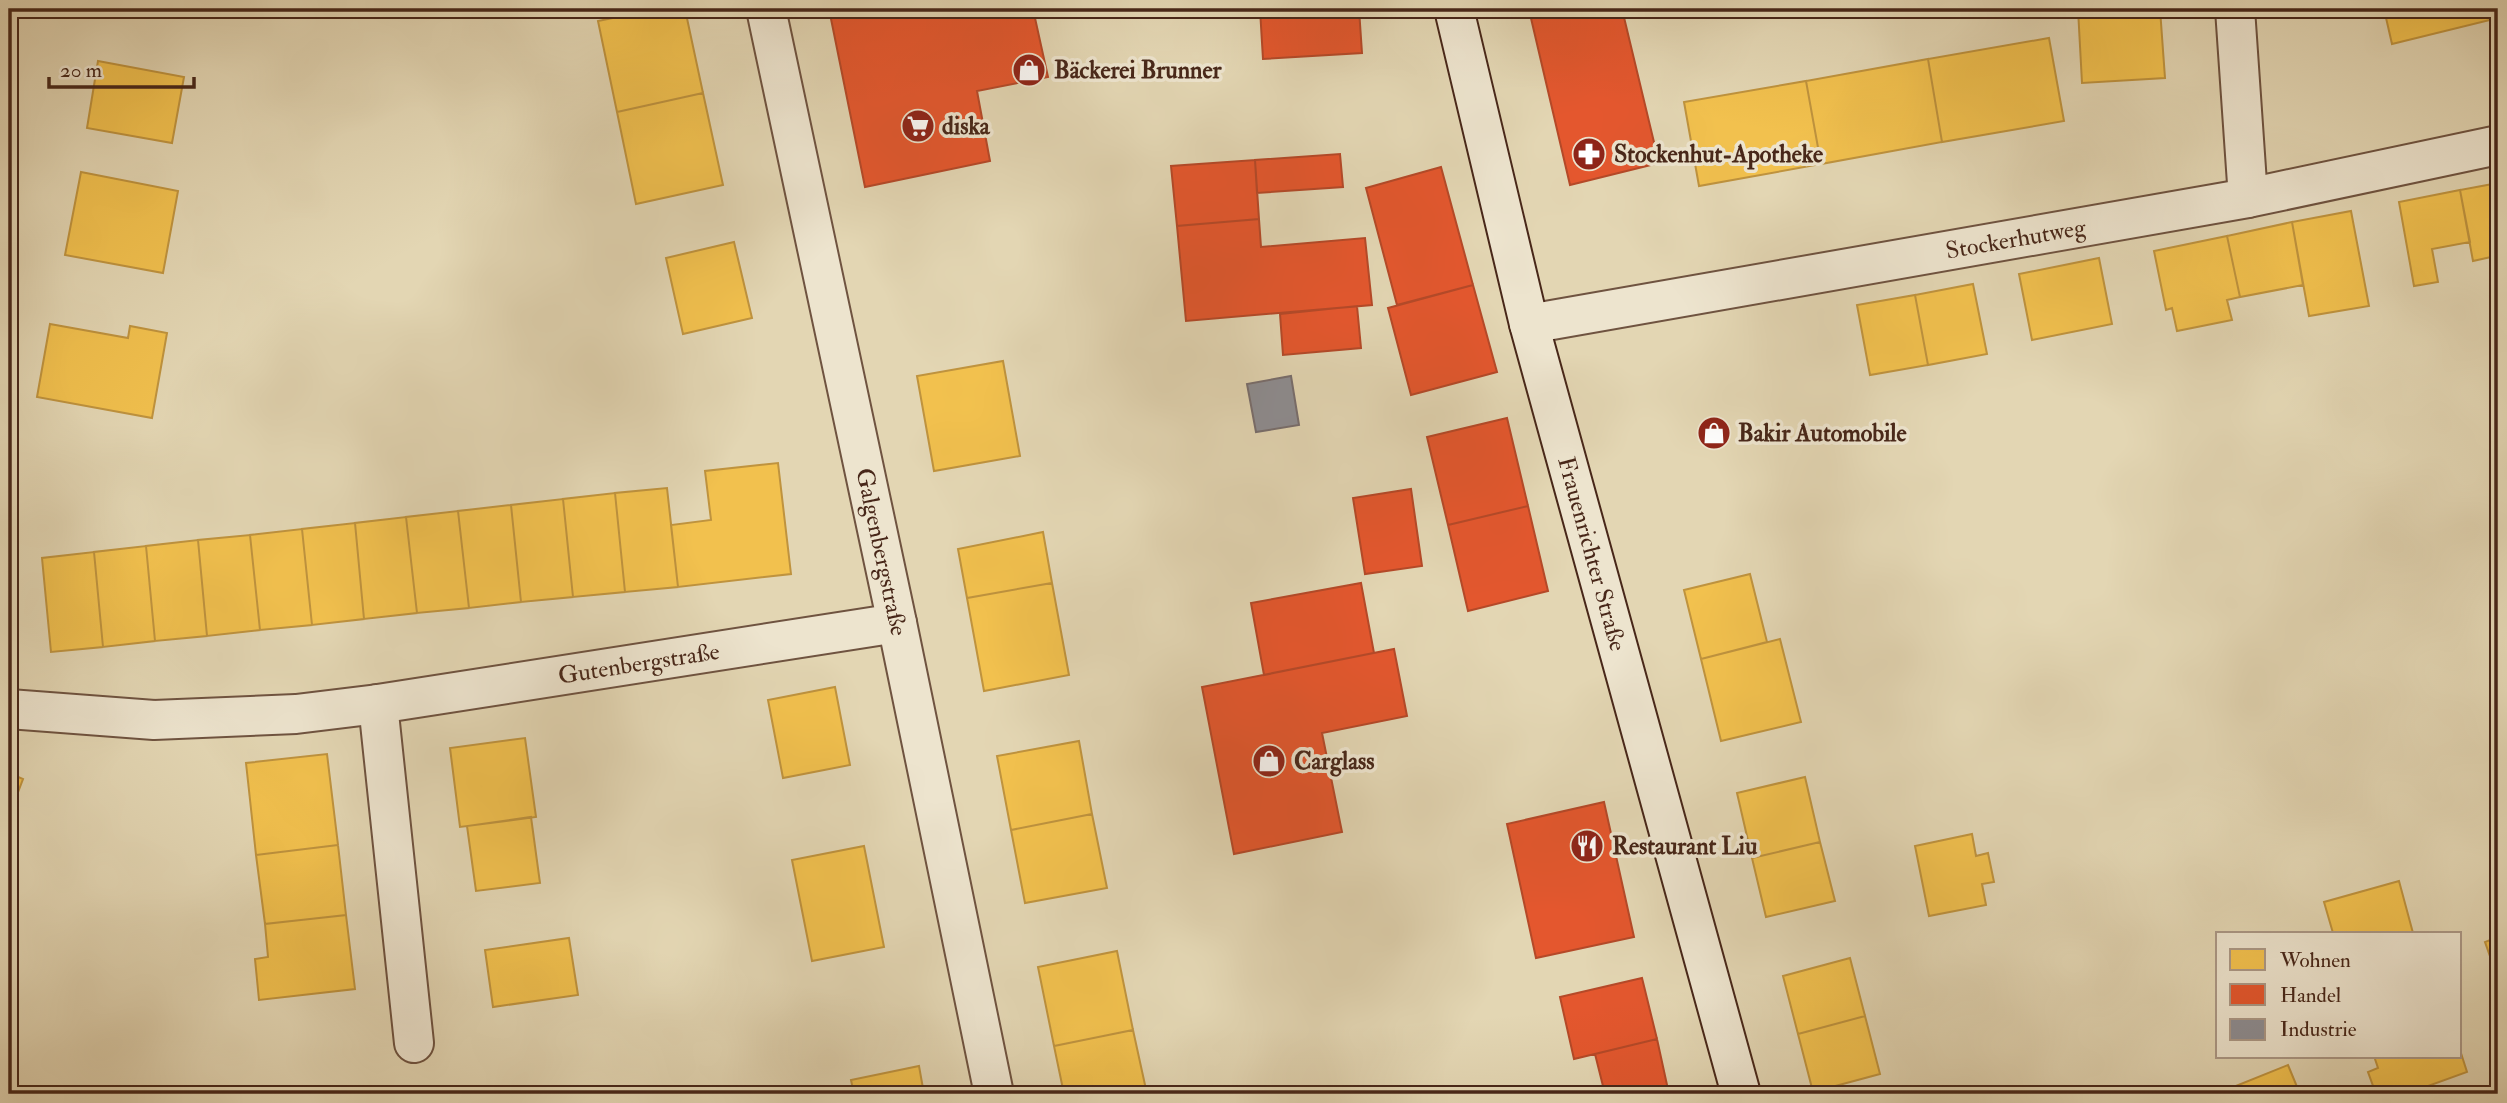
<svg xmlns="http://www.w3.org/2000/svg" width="2507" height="1103" viewBox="0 0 2507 1103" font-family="'IM FELL Double Pica',serif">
  <rect width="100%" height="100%" fill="#e3d6b3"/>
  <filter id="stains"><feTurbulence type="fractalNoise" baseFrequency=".00286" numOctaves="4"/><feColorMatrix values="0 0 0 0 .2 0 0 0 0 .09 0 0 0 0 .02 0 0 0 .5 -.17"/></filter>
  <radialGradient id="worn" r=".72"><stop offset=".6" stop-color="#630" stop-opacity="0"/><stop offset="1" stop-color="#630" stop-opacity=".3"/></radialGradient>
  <path fill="#f2c14e" stroke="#bf933e" stroke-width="2" d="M 657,9 L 685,9 L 703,93 L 617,112 L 598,21 Z
    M 2078,9 L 2160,9 L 2165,78 L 2082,83 Z
    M 2384,9 L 2498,9 L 2498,18 L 2392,44 Z
    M 2049,38 L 2064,121 L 1942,142 L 1928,59 Z
    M 1928,59 L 1942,142 L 1821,164 L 1806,81 Z
    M 98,61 L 184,77 L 172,143 L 87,128 Z
    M 1806,81 L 1821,164 L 1699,186 L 1684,102 Z
    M 703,93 L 723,185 L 636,204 L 617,112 Z
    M 81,172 L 178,191 L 163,273 L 65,255 Z
    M 2498,183 L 2498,263 L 2491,264 L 2491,257 L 2473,261 L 2460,190 Z
    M 2460,190 L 2470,242 L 2432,249 L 2438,282 L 2414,286 L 2399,202 Z
    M 2351,211 L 2369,306 L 2309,316 L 2292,222 Z
    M 2292,222 L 2303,285 L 2240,297 L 2227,236 Z
    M 2227,236 L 2240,297 L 2227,300 L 2232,320 L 2177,331 L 2172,308 L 2166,310 L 2154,251 Z
    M 734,242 L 752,318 L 683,334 L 666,258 Z
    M 2099,258 L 2112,324 L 2032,340 L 2019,274 Z
    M 1973,284 L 1987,354 L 1928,365 L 1915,295 Z
    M 1915,295 L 1928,365 L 1870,375 L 1857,305 Z
    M 50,324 L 128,338 L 130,326 L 167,333 L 152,418 L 37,397 Z
    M 1003,361 L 1020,456 L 934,471 L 917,376 Z
    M 778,463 L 791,574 L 678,587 L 671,525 L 711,520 L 705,471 Z
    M 667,488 L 678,587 L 625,592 L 615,493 Z
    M 615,493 L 625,592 L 573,597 L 563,499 Z
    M 563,499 L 573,597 L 521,602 L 511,505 Z
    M 511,505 L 521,602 L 469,608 L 458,511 Z
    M 458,511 L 469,608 L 417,613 L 406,517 Z
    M 406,517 L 417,613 L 364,619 L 355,523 Z
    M 355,523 L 364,619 L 312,625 L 302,529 Z
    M 302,529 L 312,625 L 260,630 L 250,535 Z
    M 1043,532 L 1052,583 L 967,598 L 958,549 Z
    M 250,535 L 260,630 L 207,636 L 198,540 Z
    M 198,540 L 207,636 L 155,641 L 146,546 Z
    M 146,546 L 155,641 L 103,647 L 94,552 Z
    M 94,552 L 103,647 L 51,652 L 42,558 Z
    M 1750,574 L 1767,642 L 1701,659 L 1684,590 Z
    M 1052,583 L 1069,675 L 984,691 L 967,598 Z
    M 1780,639 L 1801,722 L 1721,741 L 1701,659 Z
    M 835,687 L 850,765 L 783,778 L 768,700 Z
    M 525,738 L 536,817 L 460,827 L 450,748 Z
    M 1079,741 L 1092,814 L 1011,830 L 997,756 Z
    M 327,754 L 338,845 L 256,855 L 246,763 Z
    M 9,773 L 23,779 L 9,816 Z
    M 1805,777 L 1820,842 L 1752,858 L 1737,793 Z
    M 1092,814 L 1107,888 L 1025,903 L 1011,830 Z
    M 531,817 L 540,883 L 476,891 L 467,826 Z
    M 1972,834 L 1976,856 L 1988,853 L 1994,882 L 1982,884 L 1986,905 L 1929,916 L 1915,846 Z
    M 1820,842 L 1835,901 L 1766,917 L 1752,858 Z
    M 338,845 L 346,915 L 265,924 L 256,855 Z
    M 864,846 L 884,947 L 812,961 L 792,860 Z
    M 2399,881 L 2413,933 L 2333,933 L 2324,902 Z
    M 346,915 L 355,989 L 259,1000 L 255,959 L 268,957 L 265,924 Z
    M 2498,937 L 2498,979 L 2485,942 Z
    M 569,938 L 578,995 L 493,1007 L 485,950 Z
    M 1117,951 L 1133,1030 L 1054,1046 L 1038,967 Z
    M 1850,958 L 1865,1016 L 1798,1034 L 1783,976 Z
    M 1865,1016 L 1880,1074 L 1813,1092 L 1798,1034 Z
    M 1133,1030 L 1147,1094 L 1064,1094 L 1054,1046 Z
    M 2460,1050 L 2467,1072 L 2406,1094 L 2376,1094 L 2368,1072 L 2378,1068 L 2374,1056 L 2460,1056 Z
    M 2288,1065 L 2300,1094 L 2216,1094 Z
    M 919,1066 L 924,1094 L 854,1094 L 851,1080 Z"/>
  <path fill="#e4572e" stroke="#b54928" stroke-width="2" d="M 829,9 L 1033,9 L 1048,77 L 977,91 L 990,161 L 865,187 Z
    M 1260,9 L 1359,9 L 1362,53 L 1263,59 Z
    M 1551,9 L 1622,9 L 1659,163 L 1570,185 L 1530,14 Z
    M 1340,154 L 1343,187 L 1257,193 L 1255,160 Z
    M 1255,160 L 1259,219 L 1177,226 L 1171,166 Z
    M 1441,167 L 1473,285 L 1397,305 L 1366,188 Z
    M 1259,219 L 1261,247 L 1365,238 L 1372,305 L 1186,321 L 1177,226 Z
    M 1473,285 L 1497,372 L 1411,395 L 1388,308 Z
    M 1357,306 L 1361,348 L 1283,355 L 1280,314 Z
    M 1507,418 L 1528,506 L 1448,525 L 1427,437 Z
    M 1411,489 L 1422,566 L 1365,574 L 1353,498 Z
    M 1528,506 L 1548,591 L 1468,611 L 1448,525 Z
    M 1361,583 L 1374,653 L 1264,675 L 1251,603 Z
    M 1394,649 L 1407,716 L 1322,733 L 1342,832 L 1234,854 L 1202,687 Z
    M 1604,802 L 1634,937 L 1536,958 L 1507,824 Z
    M 1642,978 L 1657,1039 L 1574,1059 L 1560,997 Z
    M 1657,1039 L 1669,1094 L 1605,1094 L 1595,1054 Z"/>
  <path fill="#8d8d92" stroke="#786e6e" stroke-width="2" d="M 1291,376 L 1299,425 L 1256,432 L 1247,384 Z"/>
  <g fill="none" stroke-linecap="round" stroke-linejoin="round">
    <defs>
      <g id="street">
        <path id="s1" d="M 766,9 L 897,623 L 994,1094"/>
        <path d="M 2235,9 L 2248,198"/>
        <path id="s2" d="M 1529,324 L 2248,198 L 2498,145"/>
        <path d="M 378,704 L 414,1043"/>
        <path id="s3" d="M 9,709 L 154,720 L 296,714 L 378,704 L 897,623"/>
      </g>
      <g id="secondary">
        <path id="s4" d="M 1454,9 L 1529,324 L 1741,1094"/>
      </g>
    </defs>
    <use href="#street" stroke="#6f5340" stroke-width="42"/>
    <use href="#secondary" stroke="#482719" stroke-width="42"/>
    <use href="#street" stroke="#ede4ce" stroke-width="38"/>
    <use href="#secondary" stroke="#ede4ce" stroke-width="38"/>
  </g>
  <defs>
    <symbol id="shop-disc" viewBox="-11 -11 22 22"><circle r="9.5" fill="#8f2418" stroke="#ede4ce"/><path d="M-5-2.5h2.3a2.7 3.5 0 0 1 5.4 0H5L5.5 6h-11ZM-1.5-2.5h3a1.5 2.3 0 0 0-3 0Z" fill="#fff"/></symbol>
    <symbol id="supermarket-disc" viewBox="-11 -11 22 22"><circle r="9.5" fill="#8f2418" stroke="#ede4ce"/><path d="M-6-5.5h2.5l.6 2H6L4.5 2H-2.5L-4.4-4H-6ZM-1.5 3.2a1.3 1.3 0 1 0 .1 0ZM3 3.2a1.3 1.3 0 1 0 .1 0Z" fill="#fff"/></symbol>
    <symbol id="pharmacy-disc" viewBox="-11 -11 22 22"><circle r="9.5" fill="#8f2418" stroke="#ede4ce"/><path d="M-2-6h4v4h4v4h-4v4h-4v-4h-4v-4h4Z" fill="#fff"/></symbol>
    <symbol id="restaurant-disc" viewBox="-11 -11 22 22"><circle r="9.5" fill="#8f2418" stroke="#ede4ce"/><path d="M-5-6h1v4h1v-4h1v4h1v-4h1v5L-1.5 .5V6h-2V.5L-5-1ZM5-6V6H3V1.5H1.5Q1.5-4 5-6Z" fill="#fff"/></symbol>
  </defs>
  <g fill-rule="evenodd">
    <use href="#shop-disc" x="1010" y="51" width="38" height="38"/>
    <use href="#supermarket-disc" x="899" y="107" width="38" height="38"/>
    <use href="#pharmacy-disc" x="1570" y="135" width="38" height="38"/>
    <use href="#shop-disc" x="1695" y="414" width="38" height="38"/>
    <use href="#shop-disc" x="1250" y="742" width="38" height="38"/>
    <use href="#restaurant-disc" x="1568" y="827" width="38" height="38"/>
  </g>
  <g text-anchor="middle" stroke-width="7" stroke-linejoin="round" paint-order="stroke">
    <g font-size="24" font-weight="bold" fill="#482719" stroke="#ede4ce" text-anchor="start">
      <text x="1054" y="78">Bäckerei Brunner</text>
      <text x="942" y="134">diska</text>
      <text x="1614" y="162">Stockenhut-Apotheke</text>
      <text x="1738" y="441">Bakir Automobile</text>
      <text x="1294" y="769">Carglass</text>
      <text x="1612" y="854">Restaurant Liu</text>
    </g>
    <g font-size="24" fill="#482719" stroke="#ede4ce">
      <text dy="8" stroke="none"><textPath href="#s2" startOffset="494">Stockerhutweg</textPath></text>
      <text dy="8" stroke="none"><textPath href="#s1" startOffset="555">Galgenbergstraße</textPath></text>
      <text dy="8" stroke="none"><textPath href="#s4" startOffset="562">Frauenrichter Straße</textPath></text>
      <text dy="8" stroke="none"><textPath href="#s3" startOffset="634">Gutenbergstraße</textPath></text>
    </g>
  </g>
  <rect width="2507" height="1103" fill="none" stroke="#e3d6b3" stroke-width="35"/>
  <rect x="10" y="10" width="2486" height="1082" fill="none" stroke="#482719" stroke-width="3.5"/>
  <rect x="18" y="18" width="2472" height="1068" fill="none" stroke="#482719" stroke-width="2"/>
  <rect x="2216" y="932" width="245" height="126" fill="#ede4ce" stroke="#ab9886" stroke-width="2"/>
  <rect x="2230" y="949" width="35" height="21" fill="#f2c14e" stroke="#ab9886" stroke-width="2"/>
  <text x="2280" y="967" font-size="21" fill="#482719">Wohnen</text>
  <rect x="2230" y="984" width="35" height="21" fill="#e4572e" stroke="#ab9886" stroke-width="2"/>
  <text x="2280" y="1002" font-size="21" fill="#482719">Handel</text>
  <rect x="2230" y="1019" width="35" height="21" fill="#8d8d92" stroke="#ab9886" stroke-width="2"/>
  <text x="2280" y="1036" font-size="21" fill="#482719">Industrie</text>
  <path d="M49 77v10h145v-10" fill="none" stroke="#482719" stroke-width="3.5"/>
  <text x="60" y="77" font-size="21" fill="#482719" stroke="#ede4ce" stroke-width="5" paint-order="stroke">20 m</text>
  <rect width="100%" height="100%" filter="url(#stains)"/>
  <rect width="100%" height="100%" fill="url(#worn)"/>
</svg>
